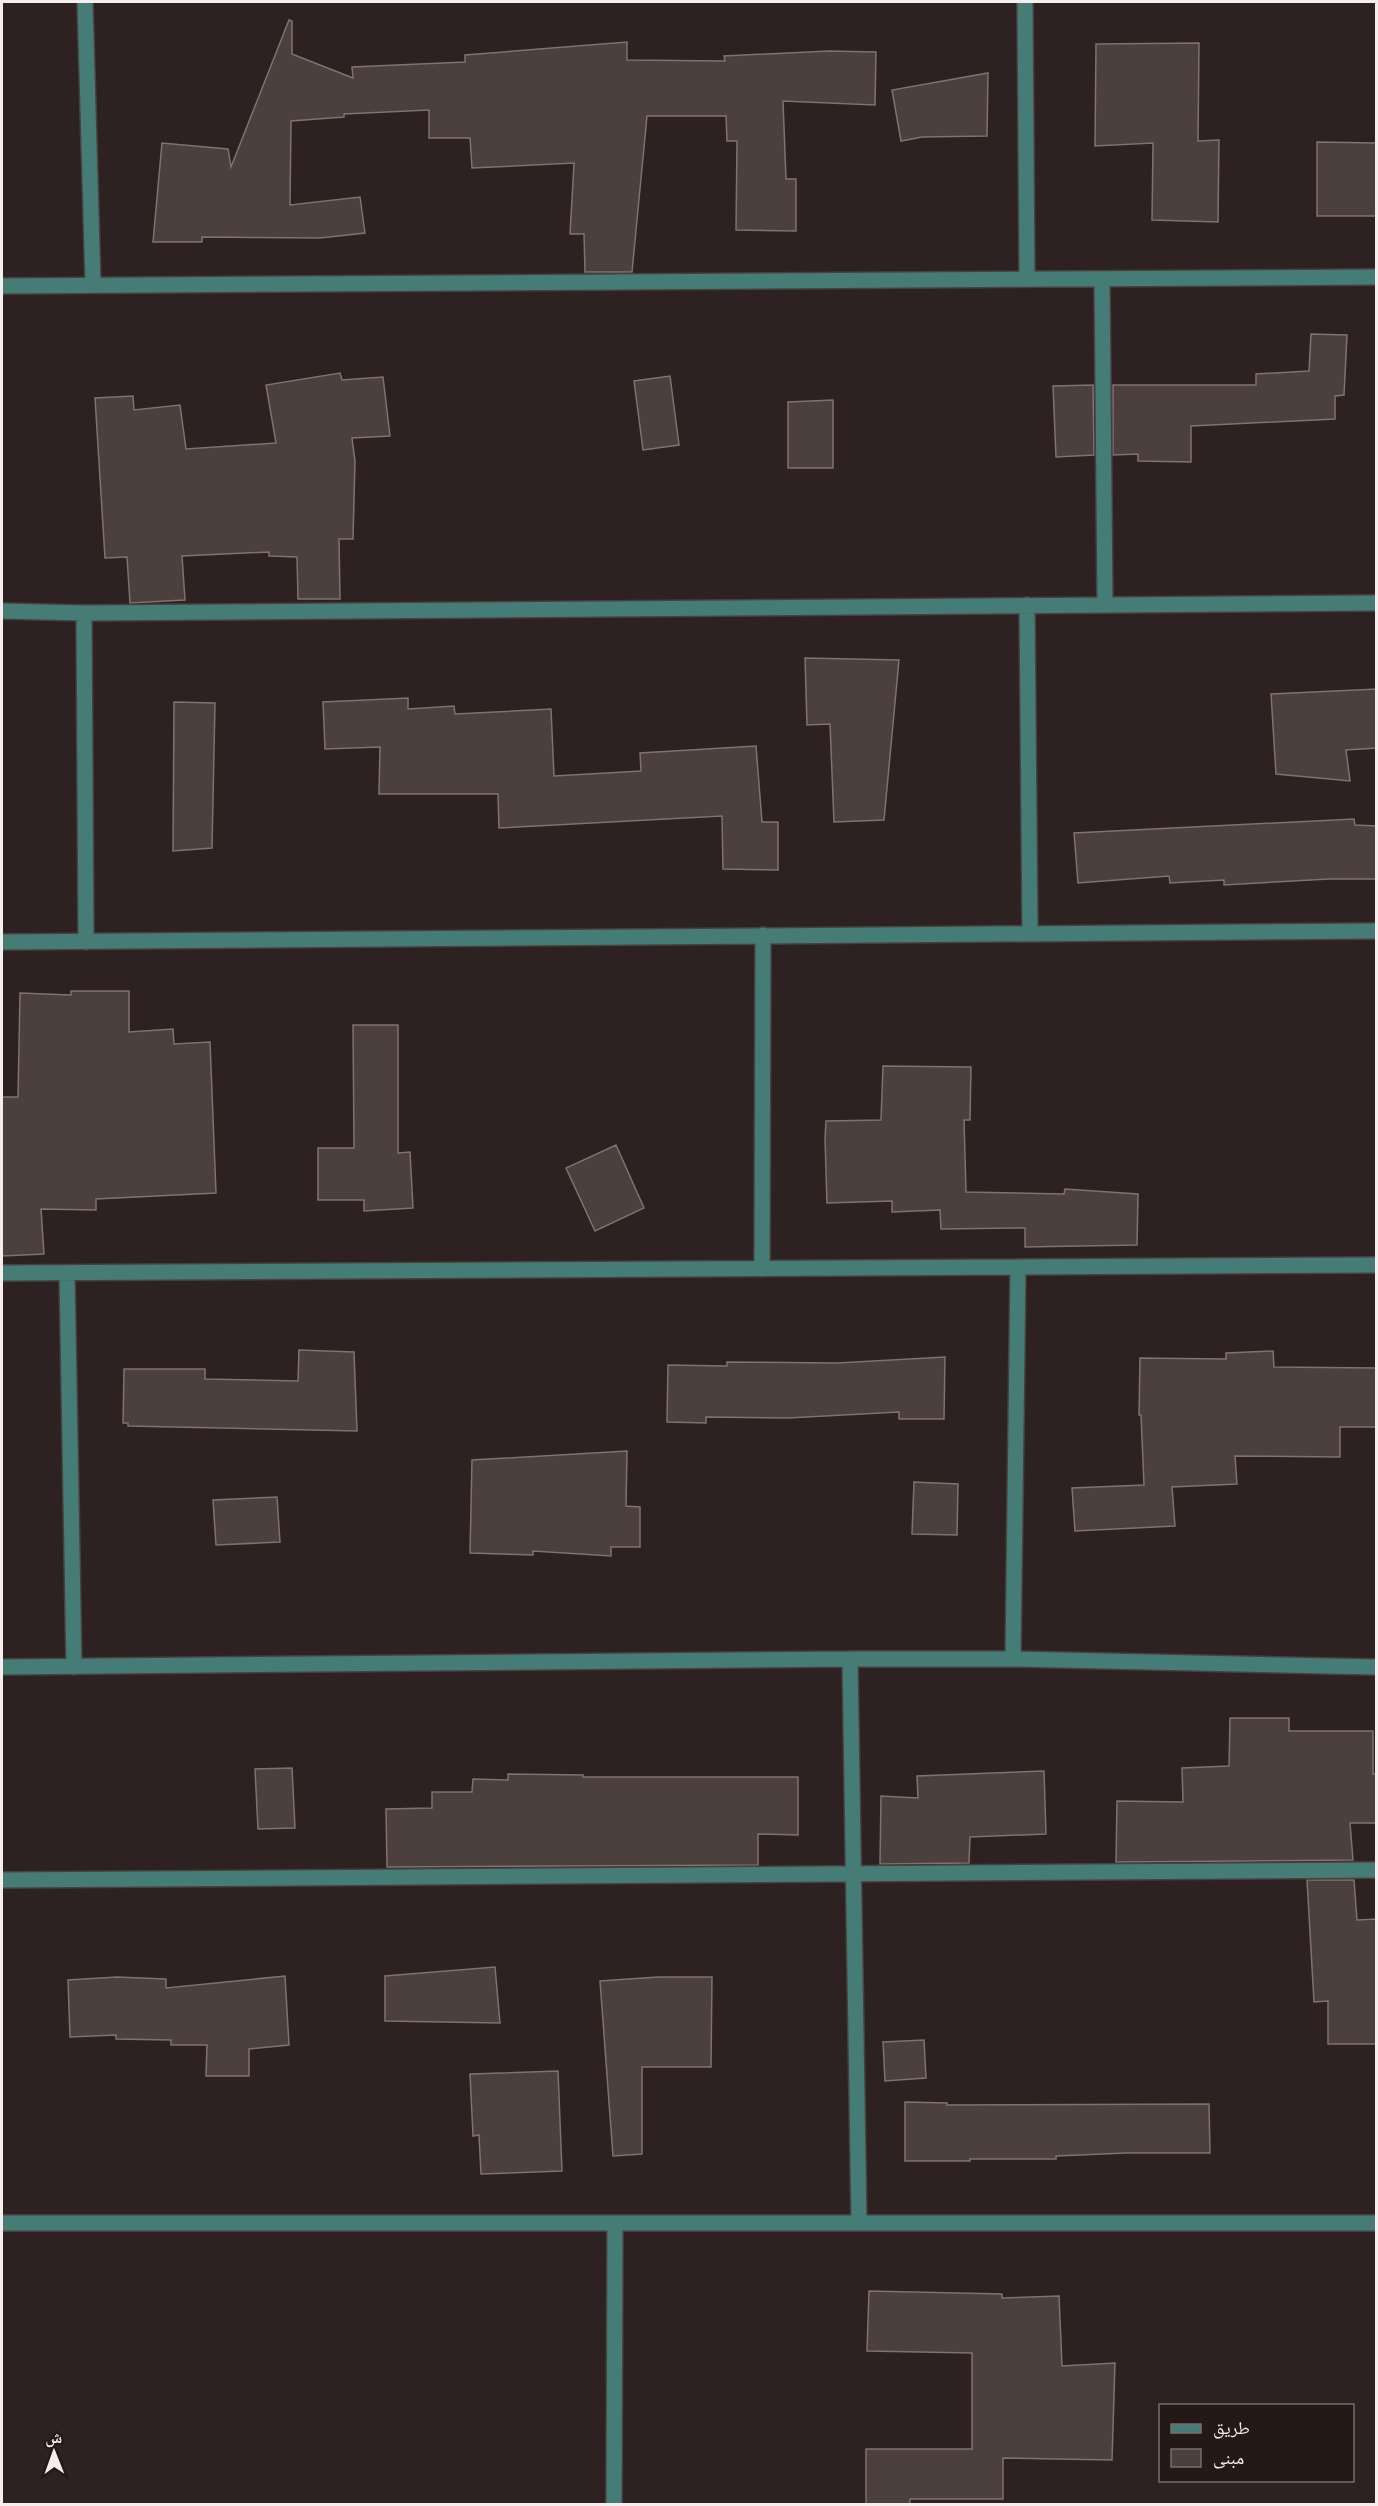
<svg xmlns="http://www.w3.org/2000/svg" width="1378" height="2506" viewBox="0 0 1378 2506" font-family="Raleway,'Noto Naskh Arabic',sans-serif">
  <rect width="100%" height="100%" fill="#2d2221"/>
  <path fill="#4c403d" stroke="#7f726f" stroke-width="1.5" d="M 289,20 L 292,21 L 292,54 L 353,78 L 352,67 L 465,62 L 465,55 L 627,42 L 627,60 L 725,61 L 724,56 L 829,51 L 876,52 L 875,105 L 783,101 L 786,179 L 796,179 L 796,231 L 736,230 L 737,141 L 727,141 L 726,116 L 647,116 L 632,272 L 585,272 L 584,234 L 570,234 L 574,163 L 472,168 L 470,138 L 429,138 L 429,110 L 344,114 L 344,117 L 291,121 L 290,205 L 360,197 L 365,233 L 320,238 L 202,237 L 202,242 L 153,242 L 162,143 L 228,149 L 231,167 Z
    M 1199,43 L 1198,141 L 1219,140 L 1218,222 L 1152,220 L 1153,143 L 1095,146 L 1096,44 Z
    M 988,73 L 987,136 L 922,137 L 901,141 L 892,90 Z
    M 1317,142 L 1377,143 L 1377,216 L 1317,216 Z
    M 1311,334 L 1347,335 L 1344,395 L 1335,396 L 1335,419 L 1191,426 L 1191,462 L 1138,461 L 1138,454 L 1113,455 L 1113,385 L 1256,385 L 1256,374 L 1309,371 Z
    M 340,373 L 342,380 L 383,377 L 390,436 L 352,438 L 355,461 L 353,539 L 339,539 L 340,599 L 298,599 L 297,557 L 269,556 L 269,552 L 182,556 L 185,600 L 130,603 L 127,557 L 105,558 L 95,398 L 133,396 L 134,410 L 180,405 L 186,449 L 276,443 L 266,385 Z
    M 670,376 L 679,445 L 643,450 L 634,381 Z
    M 1093,385 L 1094,455 L 1056,457 L 1053,386 Z
    M 833,400 L 833,468 L 788,468 L 788,402 Z
    M 805,658 L 899,660 L 884,820 L 834,822 L 830,724 L 807,725 Z
    M 1377,689 L 1377,748 L 1346,750 L 1350,781 L 1276,774 L 1271,694 Z
    M 408,698 L 408,709 L 454,706 L 455,714 L 551,709 L 554,776 L 641,771 L 640,753 L 756,746 L 762,822 L 778,822 L 778,870 L 723,869 L 722,816 L 499,828 L 498,794 L 379,794 L 380,747 L 325,749 L 323,702 Z
    M 174,702 L 215,703 L 212,848 L 173,851 Z
    M 1354,819 L 1355,825 L 1377,826 L 1377,879 L 1329,879 L 1224,885 L 1224,880 L 1170,883 L 1169,876 L 1078,883 L 1074,833 Z
    M 71,991 L 129,991 L 129,1032 L 173,1029 L 174,1044 L 210,1042 L 216,1193 L 96,1199 L 96,1210 L 41,1209 L 44,1254 L 2,1256 L 2,1097 L 18,1097 L 20,993 L 71,995 Z
    M 353,1025 L 398,1025 L 398,1153 L 410,1152 L 413,1208 L 364,1211 L 364,1200 L 318,1200 L 318,1148 L 354,1148 Z
    M 883,1066 L 971,1067 L 970,1120 L 964,1120 L 966,1192 L 1064,1194 L 1065,1189 L 1138,1194 L 1137,1245 L 1025,1247 L 1025,1228 L 941,1229 L 940,1210 L 892,1212 L 892,1201 L 827,1203 L 825,1139 L 826,1121 L 881,1120 Z
    M 616,1145 L 644,1208 L 595,1231 L 566,1168 Z
    M 299,1350 L 354,1352 L 357,1431 L 128,1426 L 128,1423 L 123,1423 L 124,1369 L 205,1369 L 205,1379 L 298,1381 Z
    M 1273,1351 L 1274,1367 L 1377,1368 L 1377,1427 L 1340,1427 L 1340,1457 L 1235,1456 L 1237,1484 L 1172,1487 L 1175,1526 L 1075,1531 L 1072,1488 L 1144,1485 L 1141,1415 L 1139,1415 L 1140,1358 L 1226,1359 L 1226,1353 Z
    M 945,1357 L 944,1419 L 899,1419 L 899,1412 L 788,1418 L 706,1417 L 706,1423 L 667,1422 L 668,1365 L 727,1366 L 727,1362 L 837,1363 Z
    M 627,1451 L 626,1506 L 640,1507 L 640,1547 L 611,1547 L 611,1556 L 533,1551 L 533,1555 L 470,1553 L 472,1460 Z
    M 914,1482 L 958,1484 L 957,1535 L 912,1534 Z
    M 277,1497 L 280,1542 L 216,1545 L 213,1500 Z
    M 1230,1718 L 1289,1718 L 1289,1731 L 1373,1731 L 1373,1774 L 1377,1774 L 1377,1823 L 1350,1823 L 1353,1860 L 1116,1862 L 1117,1801 L 1183,1802 L 1182,1768 L 1229,1766 Z
    M 292,1768 L 295,1828 L 258,1829 L 255,1769 Z
    M 1044,1771 L 1046,1834 L 970,1837 L 969,1863 L 880,1864 L 881,1796 L 918,1798 L 917,1776 Z
    M 508,1774 L 583,1775 L 583,1777 L 798,1777 L 798,1835 L 758,1834 L 758,1865 L 387,1867 L 386,1809 L 432,1808 L 432,1792 L 472,1792 L 473,1779 L 508,1780 Z
    M 1307,1880 L 1354,1880 L 1357,1920 L 1377,1919 L 1377,2044 L 1328,2044 L 1328,2001 L 1314,2002 Z
    M 495,1967 L 500,2023 L 385,2021 L 385,1976 Z
    M 285,1976 L 289,2045 L 249,2049 L 249,2076 L 206,2076 L 207,2045 L 171,2045 L 171,2040 L 116,2039 L 116,2035 L 70,2037 L 68,1980 L 117,1977 L 166,1979 L 166,1988 Z
    M 658,1977 L 712,1977 L 711,2067 L 642,2067 L 642,2154 L 613,2156 L 600,1981 Z
    M 924,2040 L 926,2078 L 885,2081 L 883,2042 Z
    M 558,2071 L 562,2171 L 481,2174 L 479,2135 L 473,2136 L 470,2074 Z
    M 905,2102 L 947,2103 L 947,2105 L 1209,2104 L 1210,2153 L 1126,2153 L 1056,2156 L 1056,2159 L 970,2159 L 970,2161 L 905,2161 Z
    M 869,2291 L 1002,2294 L 1002,2298 L 1059,2296 L 1062,2366 L 1115,2363 L 1112,2460 L 1003,2458 L 1003,2499 L 910,2499 L 910,2505 L 866,2505 L 866,2449 L 972,2449 L 972,2353 L 867,2351 Z"/>
  <g fill="none" stroke-linecap="round" stroke-linejoin="round">
    <defs>
      <path id="minor" d="M 85,2 L 93,285
        M 1025,2 L 1027,279
        M 1102,279 L 1105,604
        M 2,286 L 1376,277
        M 1027,605 L 1030,933
        M 2,611 L 84,613 L 1376,603
        M 84,613 L 86,942
        M 2,942 L 1376,931
        M 762,1269 L 763,935
        M 2,1273 L 1376,1265
        M 67,1273 L 74,1667
        M 850,1659 L 859,2223
        M 1013,1659 L 1018,1267
        M 2,1667 L 850,1659 L 1013,1659 L 1376,1667
        M 2,1880 L 1376,1870
        M 2,2223 L 1376,2223
        M 614,2504 L 615,2223"/>
    </defs>
    <use href="#minor" stroke="#493f3e" stroke-width="18"/>
    <use href="#minor" stroke="#457c76" stroke-width="15"/>
  </g>
  <rect width="1378" height="2506" fill="none" stroke="#f6eeed" stroke-width="6"/>
  <rect x="1159" y="2404" width="195" height="78" fill="#231917" stroke="#776e6d" stroke-width="1.5"/>
  <rect x="1171" y="2424" width="30" height="9" fill="#457c76" stroke="#776e6d" stroke-width="1.5"/>
  <text x="1213" y="2434" font-size="18" fill="#f6eeed">طريق</text>
  <rect x="1171" y="2449" width="30" height="18" fill="#4c403d" stroke="#776e6d" stroke-width="1.5"/>
  <text x="1213" y="2464" font-size="18" fill="#f6eeed">مبنى</text>
  <g transform="translate(54 2452) rotate(359)" stroke="#231917" stroke-width="4.5" paint-order="stroke">
  <path d="M0-4.5L10 22L0 15L-10 22Z" fill="#f6eeed"/>
  <text y="-9" font-size="16" font-weight="bold" text-anchor="middle" fill="#f6eeed">ش</text>
  </g>
</svg>
